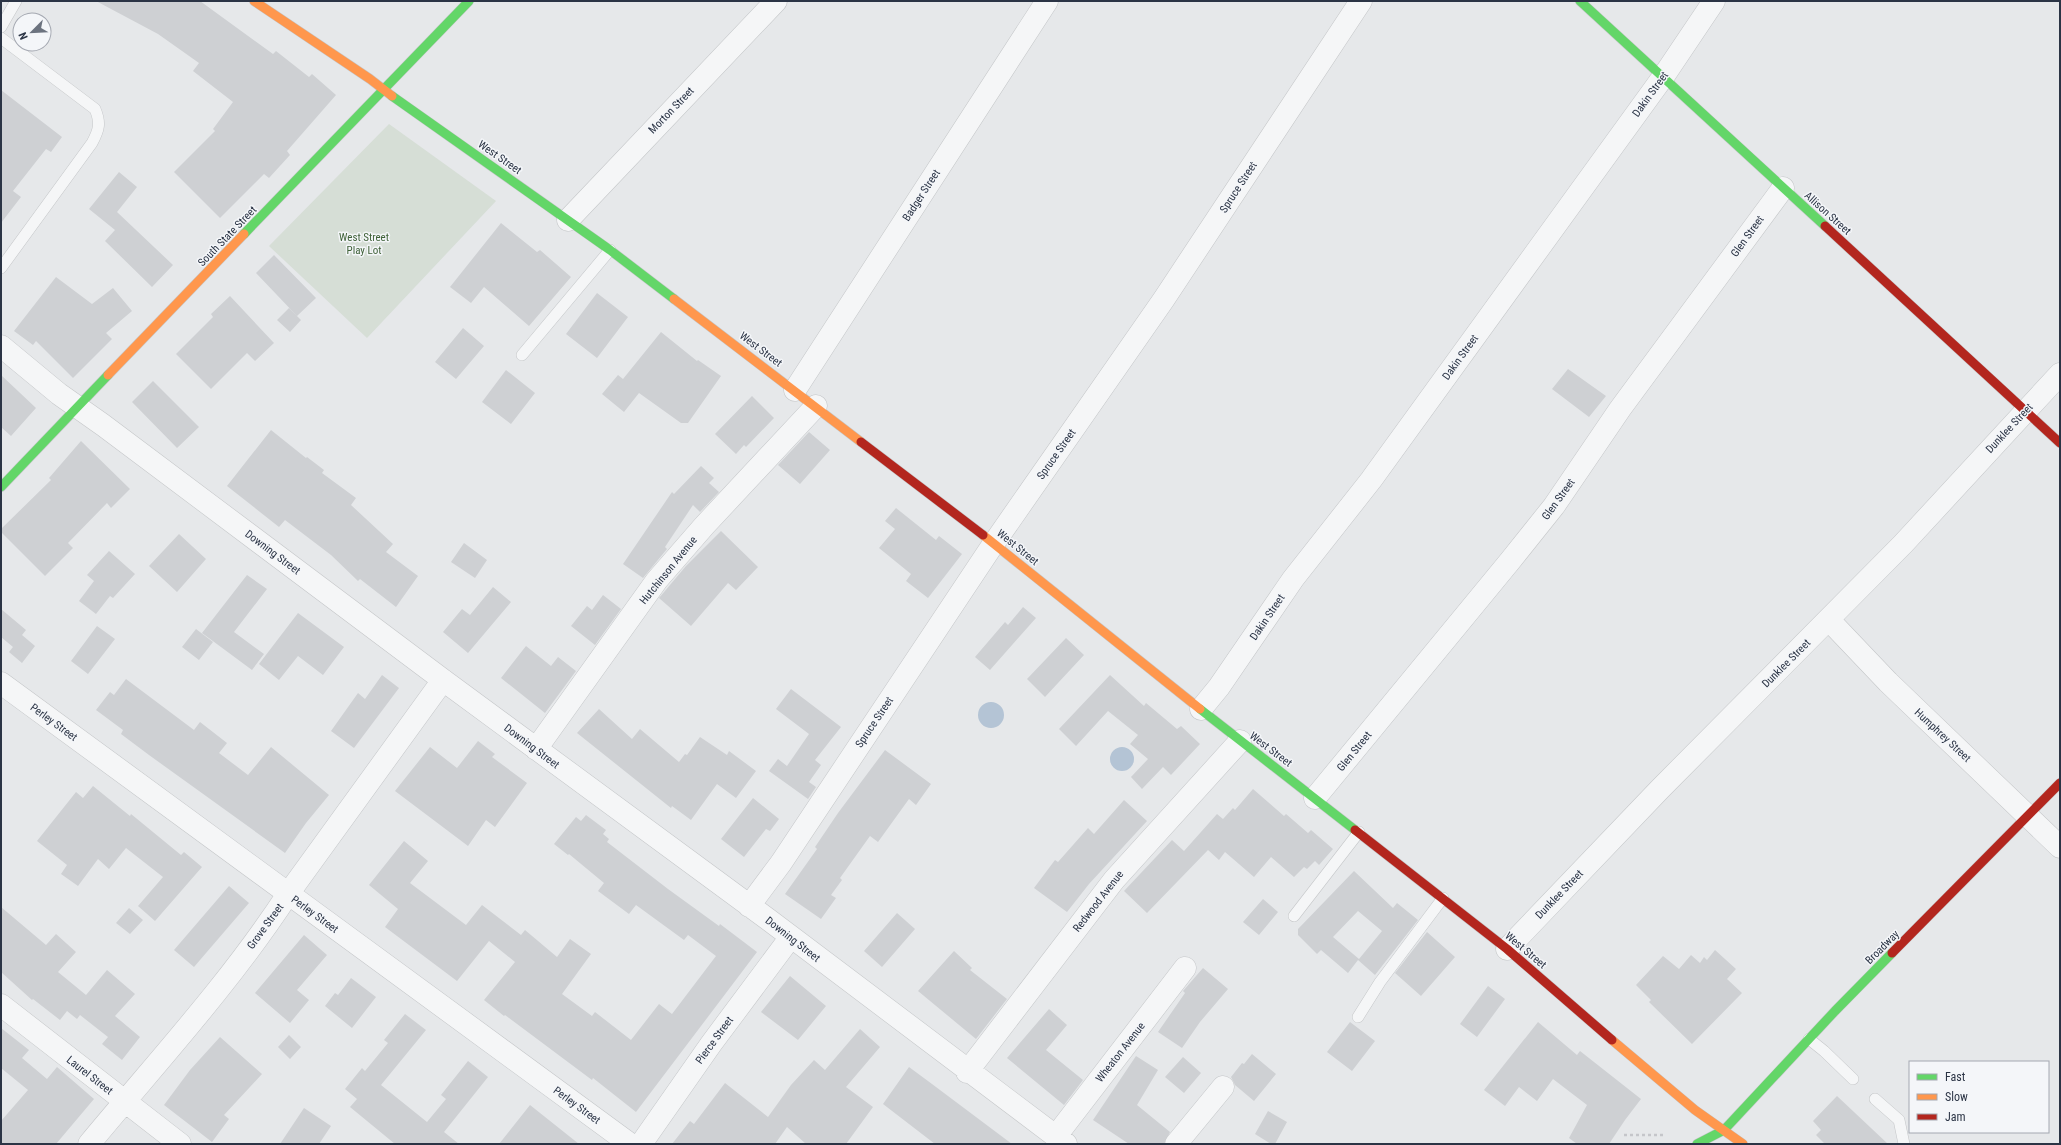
<svg xmlns="http://www.w3.org/2000/svg" width="2061" height="1145" viewBox="0 0 2061 1145" font-family="'Roboto Condensed',sans-serif">
  <rect width="100%" height="100%" fill="#e6e8ea"/>
  <path fill="#d6ded6" d="M 389,124 L 496,201 L 367,338 L 269,246 Z"/>
  <path fill="#b4c4d5" d="M978 715a13 13 0 1 1 26 0a13 13 0 1 1-26 0Z
    M1110 759a12 12 0 1 1 24 0a12 12 0 1 1-24 0Z"/>
  <path fill="#ced0d3" fill-rule="evenodd" d="M 96,1 L 200,1 L 273,54 L 276,51 L 309,77 L 312,74 L 336,95 L 287,151 L 290,155 L 269,178 L 264,174 L 220,218 L 174,172 L 215,131 L 213,129 L 233,102 L 193,71 L 199,63 L 158,34 Z
    M 1,90 L 62,137 L 51,152 L 46,149 L 13,191 L 21,197 L 1,223 Z
    M 119,172 L 137,187 L 117,212 L 173,265 L 152,287 L 105,241 L 115,230 L 89,209 Z
    M 501,223 L 537,252 L 540,250 L 571,277 L 529,326 L 484,287 L 471,303 L 450,287 Z
    M 274,255 L 316,298 L 297,316 L 256,273 Z
    M 56,277 L 92,304 L 113,288 L 132,311 L 106,333 L 112,339 L 73,378 L 36,341 L 33,345 L 14,331 Z
    M 597,293 L 628,317 L 597,358 L 566,334 Z
    M 230,296 L 274,343 L 255,361 L 247,353 L 211,389 L 176,354 L 213,317 L 211,314 Z
    M 289,308 L 301,320 L 290,332 L 277,320 Z
    M 463,328 L 484,346 L 456,379 L 435,362 Z
    M 661,332 L 697,361 L 698,360 L 721,376 L 688,423 L 681,423 L 639,393 L 624,412 L 602,394 L 618,375 L 623,379 Z
    M 1568,369 L 1606,396 L 1589,417 L 1552,389 Z
    M 506,370 L 535,393 L 511,424 L 482,402 Z
    M 1,375 L 36,408 L 11,436 L 1,427 Z
    M 153,381 L 199,427 L 177,448 L 132,402 Z
    M 752,396 L 774,418 L 746,447 L 744,445 L 736,454 L 715,434 Z
    M 271,430 L 306,458 L 307,457 L 324,470 L 322,473 L 356,498 L 351,505 L 393,544 L 386,552 L 418,576 L 396,607 L 360,579 L 358,581 L 331,555 L 285,520 L 279,527 L 227,486 Z
    M 809,432 L 830,450 L 800,484 L 778,465 Z
    M 81,441 L 130,489 L 111,508 L 107,503 L 68,543 L 73,548 L 45,576 L 1,532 L 1,529 L 51,480 L 49,478 Z
    M 701,466 L 714,478 L 709,483 L 719,492 L 700,512 L 693,505 L 665,547 L 667,549 L 643,578 L 623,564 L 672,492 L 674,494 Z
    M 896,508 L 936,540 L 939,536 L 962,554 L 928,598 L 906,581 L 911,574 L 879,548 L 895,529 L 885,521 Z
    M 721,531 L 758,567 L 736,590 L 728,583 L 691,626 L 659,598 L 686,566 Z
    M 179,534 L 206,559 L 177,592 L 149,566 Z
    M 464,543 L 487,560 L 475,578 L 451,562 Z
    M 109,551 L 135,574 L 113,598 L 110,596 L 96,614 L 79,601 L 94,581 L 87,575 Z
    M 247,575 L 267,589 L 234,632 L 264,654 L 252,670 L 202,633 Z
    M 493,587 L 511,602 L 468,653 L 443,632 L 462,609 L 470,615 Z
    M 603,595 L 621,609 L 595,645 L 571,626 L 587,606 L 592,610 Z
    M 1023,607 L 1036,618 L 990,670 L 975,657 L 1005,622 L 1008,625 Z
    M 1,609 L 26,630 L 22,635 L 35,646 L 22,663 L 9,652 L 13,647 L 1,637 Z
    M 298,613 L 344,647 L 323,675 L 298,656 L 279,680 L 259,664 Z
    M 97,626 L 115,639 L 88,674 L 71,661 Z
    M 196,629 L 213,642 L 199,660 L 182,647 Z
    M 1066,638 L 1084,655 L 1045,697 L 1027,679 Z
    M 526,646 L 551,666 L 558,657 L 576,671 L 545,713 L 501,678 Z
    M 382,675 L 399,688 L 354,748 L 331,731 L 358,693 L 365,699 Z
    M 1110,675 L 1144,706 L 1146,703 L 1177,729 L 1181,726 L 1200,744 L 1171,775 L 1163,767 L 1142,789 L 1131,777 L 1148,759 L 1130,744 L 1138,735 L 1108,711 L 1076,746 L 1059,729 Z
    M 126,679 L 194,730 L 200,722 L 227,743 L 219,753 L 248,775 L 271,747 L 329,795 L 306,823 L 285,853 L 149,755 L 121,734 L 123,730 L 96,710 L 110,692 L 114,695 Z
    M 791,689 L 841,727 L 815,760 L 821,765 L 809,782 L 816,787 L 808,799 L 769,771 L 778,759 L 787,766 L 809,734 L 776,709 Z
    M 599,709 L 632,739 L 640,729 L 679,762 L 685,754 L 687,755 L 700,737 L 727,755 L 729,751 L 756,771 L 736,798 L 717,784 L 691,820 L 672,806 L 671,808 L 577,733 Z
    M 478,741 L 495,754 L 492,757 L 527,783 L 495,827 L 486,820 L 468,846 L 395,791 L 430,747 L 457,768 Z
    M 885,750 L 931,784 L 916,805 L 909,799 L 878,842 L 870,836 L 840,878 L 842,880 L 831,895 L 836,898 L 821,919 L 785,894 L 817,849 L 815,847 L 838,813 Z
    M 93,786 L 130,816 L 131,814 L 181,855 L 184,852 L 202,867 L 155,921 L 138,906 L 163,877 L 126,848 L 109,869 L 98,859 L 78,886 L 61,874 L 67,865 L 37,841 L 76,792 L 83,798 Z
    M 1253,789 L 1284,816 L 1286,814 L 1308,833 L 1311,830 L 1333,849 L 1319,865 L 1315,861 L 1307,869 L 1304,867 L 1294,877 L 1271,857 L 1254,877 L 1225,852 L 1219,860 L 1208,850 L 1147,913 L 1124,891 L 1172,840 L 1184,851 L 1217,814 L 1223,819 L 1233,808 L 1235,810 Z
    M 753,798 L 779,819 L 770,831 L 766,829 L 744,857 L 721,839 Z
    M 1124,800 L 1147,821 L 1089,884 L 1067,912 L 1034,888 L 1055,860 L 1058,862 L 1088,828 L 1094,834 Z
    M 586,815 L 606,830 L 603,834 L 609,839 L 607,842 L 668,889 L 719,926 L 720,924 L 757,952 L 636,1112 L 593,1078 L 592,1080 L 505,1015 L 504,1016 L 484,1000 L 515,962 L 489,941 L 457,981 L 385,927 L 398,909 L 369,885 L 404,841 L 428,861 L 410,883 L 466,925 L 482,905 L 521,935 L 525,930 L 557,957 L 570,939 L 591,954 L 562,994 L 592,1016 L 595,1012 L 631,1040 L 659,1004 L 672,1014 L 716,956 L 688,935 L 684,940 L 636,905 L 629,914 L 598,891 L 604,883 L 569,854 L 568,855 L 554,844 L 576,817 L 581,821 Z
    M 1354,871 L 1393,908 L 1397,903 L 1418,920 L 1375,975 L 1358,960 L 1348,973 L 1321,950 L 1317,954 L 1298,935 L 1298,929 ZM 1358,911 L 1382,931 L 1359,959 L 1333,937 Z
    M 229,886 L 249,903 L 194,967 L 174,950 Z
    M 1263,899 L 1278,912 L 1259,935 L 1243,922 Z
    M 1,907 L 46,945 L 56,934 L 76,952 L 58,972 L 86,995 L 107,970 L 135,994 L 115,1016 L 140,1037 L 122,1060 L 102,1044 L 108,1037 L 80,1015 L 77,1019 L 67,1011 L 60,1020 L 33,999 L 32,1000 L 1,972 Z
    M 129,908 L 143,920 L 130,934 L 116,923 Z
    M 897,913 L 915,929 L 882,967 L 864,951 Z
    M 1427,932 L 1455,957 L 1421,996 L 1395,973 Z
    M 304,935 L 327,955 L 297,990 L 309,1000 L 290,1023 L 255,993 Z
    M 1715,950 L 1736,969 L 1727,979 L 1742,993 L 1692,1044 L 1649,1002 L 1651,1000 L 1636,985 L 1663,956 L 1679,969 L 1691,955 L 1700,963 L 1704,957 L 1707,960 Z
    M 954,951 L 972,968 L 970,970 L 1007,999 L 976,1039 L 918,991 Z
    M 1203,968 L 1228,989 L 1200,1022 L 1182,1048 L 1158,1032 L 1185,993 L 1183,991 Z
    M 790,976 L 826,1006 L 798,1040 L 761,1012 Z
    M 351,978 L 376,997 L 352,1028 L 325,1006 L 335,993 L 338,995 Z
    M 1488,986 L 1505,999 L 1477,1037 L 1460,1024 Z
    M 1049,1009 L 1067,1025 L 1046,1050 L 1083,1080 L 1064,1105 L 1007,1058 Z
    M 405,1014 L 426,1030 L 381,1085 L 427,1122 L 446,1099 L 441,1095 L 468,1061 L 488,1077 L 444,1132 L 459,1144 L 395,1144 L 350,1107 L 357,1099 L 345,1089 L 362,1068 L 365,1071 L 388,1043 L 384,1040 Z
    M 1350,1022 L 1375,1041 L 1352,1071 L 1327,1052 Z
    M 1538,1022 L 1577,1055 L 1580,1051 L 1641,1099 L 1625,1120 L 1609,1144 L 1577,1144 L 1569,1138 L 1587,1105 L 1553,1079 L 1537,1101 L 1519,1087 L 1505,1106 L 1484,1090 Z
    M 1,1028 L 29,1050 L 22,1058 L 47,1079 L 57,1067 L 94,1099 L 56,1144 L 1,1144 L 1,1121 L 28,1090 L 1,1068 Z
    M 860,1029 L 880,1047 L 846,1087 L 873,1107 L 846,1144 L 806,1144 L 787,1127 L 775,1144 L 672,1144 L 690,1121 L 694,1124 L 725,1083 L 768,1117 L 791,1085 L 814,1060 L 825,1070 Z
    M 289,1035 L 301,1047 L 290,1059 L 278,1047 Z
    M 220,1037 L 262,1074 L 224,1115 L 229,1119 L 212,1142 L 164,1105 L 190,1070 Z
    M 1252,1054 L 1276,1074 L 1254,1101 L 1235,1085 L 1231,1077 L 1242,1063 L 1244,1064 Z
    M 1136,1056 L 1158,1070 L 1137,1105 L 1170,1132 L 1164,1144 L 1129,1144 L 1093,1120 Z
    M 1183,1057 L 1201,1073 L 1184,1093 L 1165,1077 Z
    M 909,1067 L 932,1084 L 1012,1144 L 935,1144 L 883,1104 Z
    M 1837,1096 L 1888,1144 L 1825,1144 L 1816,1135 L 1821,1130 L 1813,1121 Z
    M 530,1105 L 579,1144 L 499,1144 Z
    M 304,1108 L 331,1126 L 319,1144 L 280,1144 Z
    M 1268,1111 L 1287,1122 L 1275,1144 L 1271,1144 L 1255,1134 Z"/>
  <g fill="none" stroke-linecap="round" stroke-linejoin="round">
    <defs>
      <path id="lane" d="M 1,27 L 16,1
        M 1,38 L 95,109 C 101,123 99,130 92,143 L 1,268
        M 522,355 L 610,250
        M 1294,916 L 1359,832
        M 1358,1017 L 1380,982 L 1443,898
        M 1809,1039 L 1824,1051 L 1853,1079
        M 1875,1099 L 1899,1120 L 1904,1144"/>
      <path id="street" d="M 568,220 L 776,1
        M 1,346 L 59,394 L 103,425 L 443,680 L 769,920 L 1066,1144
        M 795,390 L 1047,1
        M 1829,620 L 1888,682 L 2060,847
        M 1,683 L 630,1144
        M 1201,709 L 1219,687 L 1293,579 L 1371,480 L 1663,77 L 1714,1
        M 536,749 L 657,580 L 704,526 L 816,406
        M 1315,798 L 1510,561 L 1554,506 L 1620,409 L 1783,188
        M 749,906 L 781,863 L 994,543 L 1164,299 L 1361,1
        M 1507,949 L 1660,789 L 1903,544 L 2060,374
        M 1,1005 L 180,1144
        M 967,1072 L 1114,880 L 1240,741
        M 1056,1136 L 1185,968
        M 89,1144 C 157,1062 230,983 288,894 L 443,680
        M 641,1144 L 711,1044 L 790,938
        M 1176,1144 L 1223,1087"/>
      <path id="fast" d="M 1580,1 L 1825,226
        M 392,96 L 610,250 L 674,299
        M 244,234 L 469,1
        M 1,487 L 108,375
        M 1200,709 L 1355,830
        M 1697,1144 L 1724,1130 L 1835,1011 L 1892,953"/>
      <path id="slow" d="M 254,1 L 370,79 L 392,96
        M 674,299 L 861,442
        M 108,375 L 244,234
        M 983,535 L 1200,709
        M 1612,1040 L 1695,1110 L 1743,1144"/>
      <path id="jam" d="M 1825,226 L 2060,443
        M 861,442 L 983,535
        M 1355,830 L 1507,949 L 1612,1040
        M 1892,953 L 2060,783"/>
    </defs>
    <use href="#lane" stroke="#c4c6c8" stroke-width="12"/>
    <use href="#street" stroke="#c4c6c8" stroke-width="23"/>
    <use href="#fast" stroke="#c4c6c8" stroke-width="10"/>
    <use href="#slow" stroke="#c4c6c8" stroke-width="10"/>
    <use href="#jam" stroke="#c4c6c8" stroke-width="10"/>
    <path stroke="#c5c6ca" stroke-width="2.5" stroke-dasharray="3 3" stroke-linecap="butt" d="M 1624,1135 L 1663,1135"/>
    <use href="#lane" stroke="#f5f6f7" stroke-width="11"/>
    <use href="#street" stroke="#f5f6f7" stroke-width="22"/>
    <use href="#fast" stroke="#63d668" stroke-width="9"/>
    <use href="#slow" stroke="#ff974d" stroke-width="9"/>
    <use href="#jam" stroke="#b3261e" stroke-width="9"/>
  </g>
  <g text-anchor="middle" stroke-width="3" stroke-linejoin="round" paint-order="stroke">
    <g font-size="11" fill="#2b3445" stroke="#f4f6f9">
      <text transform="translate(1650 94) rotate(-54)" y="4">Dakin Street</text>
      <text transform="translate(671 110) rotate(-46)" y="4">Morton Street</text>
      <text transform="translate(500 157) rotate(35)" y="4">West Street</text>
      <text transform="translate(1238 187) rotate(-57)" y="4">Spruce Street</text>
      <text transform="translate(921 195) rotate(-57)" y="4">Badger Street</text>
      <text transform="translate(1828 213) rotate(42)" y="4">Allison Street</text>
      <text transform="translate(227 236) rotate(-46)" y="4">South State Street</text>
      <text transform="translate(1747 236) rotate(-54)" y="4">Glen Street</text>
      <text transform="translate(761 349) rotate(37)" y="4">West Street</text>
      <text transform="translate(1460 357) rotate(-54)" y="4">Dakin Street</text>
      <text transform="translate(2009 428) rotate(-47)" y="4">Dunklee Street</text>
      <text transform="translate(1056 454) rotate(-55)" y="4">Spruce Street</text>
      <text transform="translate(1558 499) rotate(-54)" y="4">Glen Street</text>
      <text transform="translate(1018 547) rotate(39)" y="4">West Street</text>
      <text transform="translate(273 552) rotate(37)" y="4">Downing Street</text>
      <text transform="translate(668 570) rotate(-51)" y="4">Hutchinson Avenue</text>
      <text transform="translate(1267 617) rotate(-56)" y="4">Dakin Street</text>
      <text transform="translate(1786 663) rotate(-45)" y="4">Dunklee Street</text>
      <text transform="translate(54 722) rotate(36)" y="4">Perley Street</text>
      <text transform="translate(874 722) rotate(-56)" y="4">Spruce Street</text>
      <text transform="translate(1943 735) rotate(43)" y="4">Humphrey Street</text>
      <text transform="translate(532 746) rotate(37)" y="4">Downing Street</text>
      <text transform="translate(1271 749) rotate(37)" y="4">West Street</text>
      <text transform="translate(1354 751) rotate(-51)" y="4">Glen Street</text>
      <text transform="translate(1559 894) rotate(-46)" y="4">Dunklee Street</text>
      <text transform="translate(1098 901) rotate(-52)" y="4">Redwood Avenue</text>
      <text transform="translate(315 914) rotate(36)" y="4">Perley Street</text>
      <text transform="translate(265 926) rotate(-54)" y="4">Grove Street</text>
      <text transform="translate(793 939) rotate(38)" y="4">Downing Street</text>
      <text transform="translate(1882 947) rotate(-45)" y="4">Broadway</text>
      <text transform="translate(1526 950) rotate(40)" y="4">West Street</text>
      <text transform="translate(714 1040) rotate(-54)" y="4">Pierce Street</text>
      <text transform="translate(1120 1052) rotate(-52)" y="4">Wheaton Avenue</text>
      <text transform="translate(90 1075) rotate(38)" y="4">Laurel Street</text>
      <text transform="translate(577 1105) rotate(36)" y="4">Perley Street</text>
    </g>
    <g font-size="11" fill="#3f6138" stroke="#f4f6f9">
      <text x="364" y="241">West Street<tspan x="364" dy="13">Play Lot</tspan></text>
    </g>
  </g>
  <rect width="2061" height="1145" fill="none" stroke="#2b3445" stroke-width="4"/>
  <rect x="1909" y="1061" width="140" height="72" fill="#f4f6f9" stroke="#a4a8b1"/>
  <rect x="1917" y="1074" width="20" height="6" fill="#63d668" stroke="#a4a8b1"/>
  <text x="1945" y="1081" font-size="12" fill="#2b3445">Fast</text>
  <rect x="1917" y="1094" width="20" height="6" fill="#ff974d" stroke="#a4a8b1"/>
  <text x="1945" y="1101" font-size="12" fill="#2b3445">Slow</text>
  <rect x="1917" y="1114" width="20" height="6" fill="#b3261e" stroke="#a4a8b1"/>
  <text x="1945" y="1121" font-size="12" fill="#2b3445">Jam</text>
  <g transform="translate(32 32) rotate(246)"><circle r="19" fill="#f4f6f9" stroke="#a4a8b1"/>
  <path d="M0-3L7 15L0 10L-7 15Z" fill="#6c737f"/>
  <text y="-6" font-size="11" font-weight="bold" text-anchor="middle" fill="#2b3445">N</text>
  </g>
</svg>
